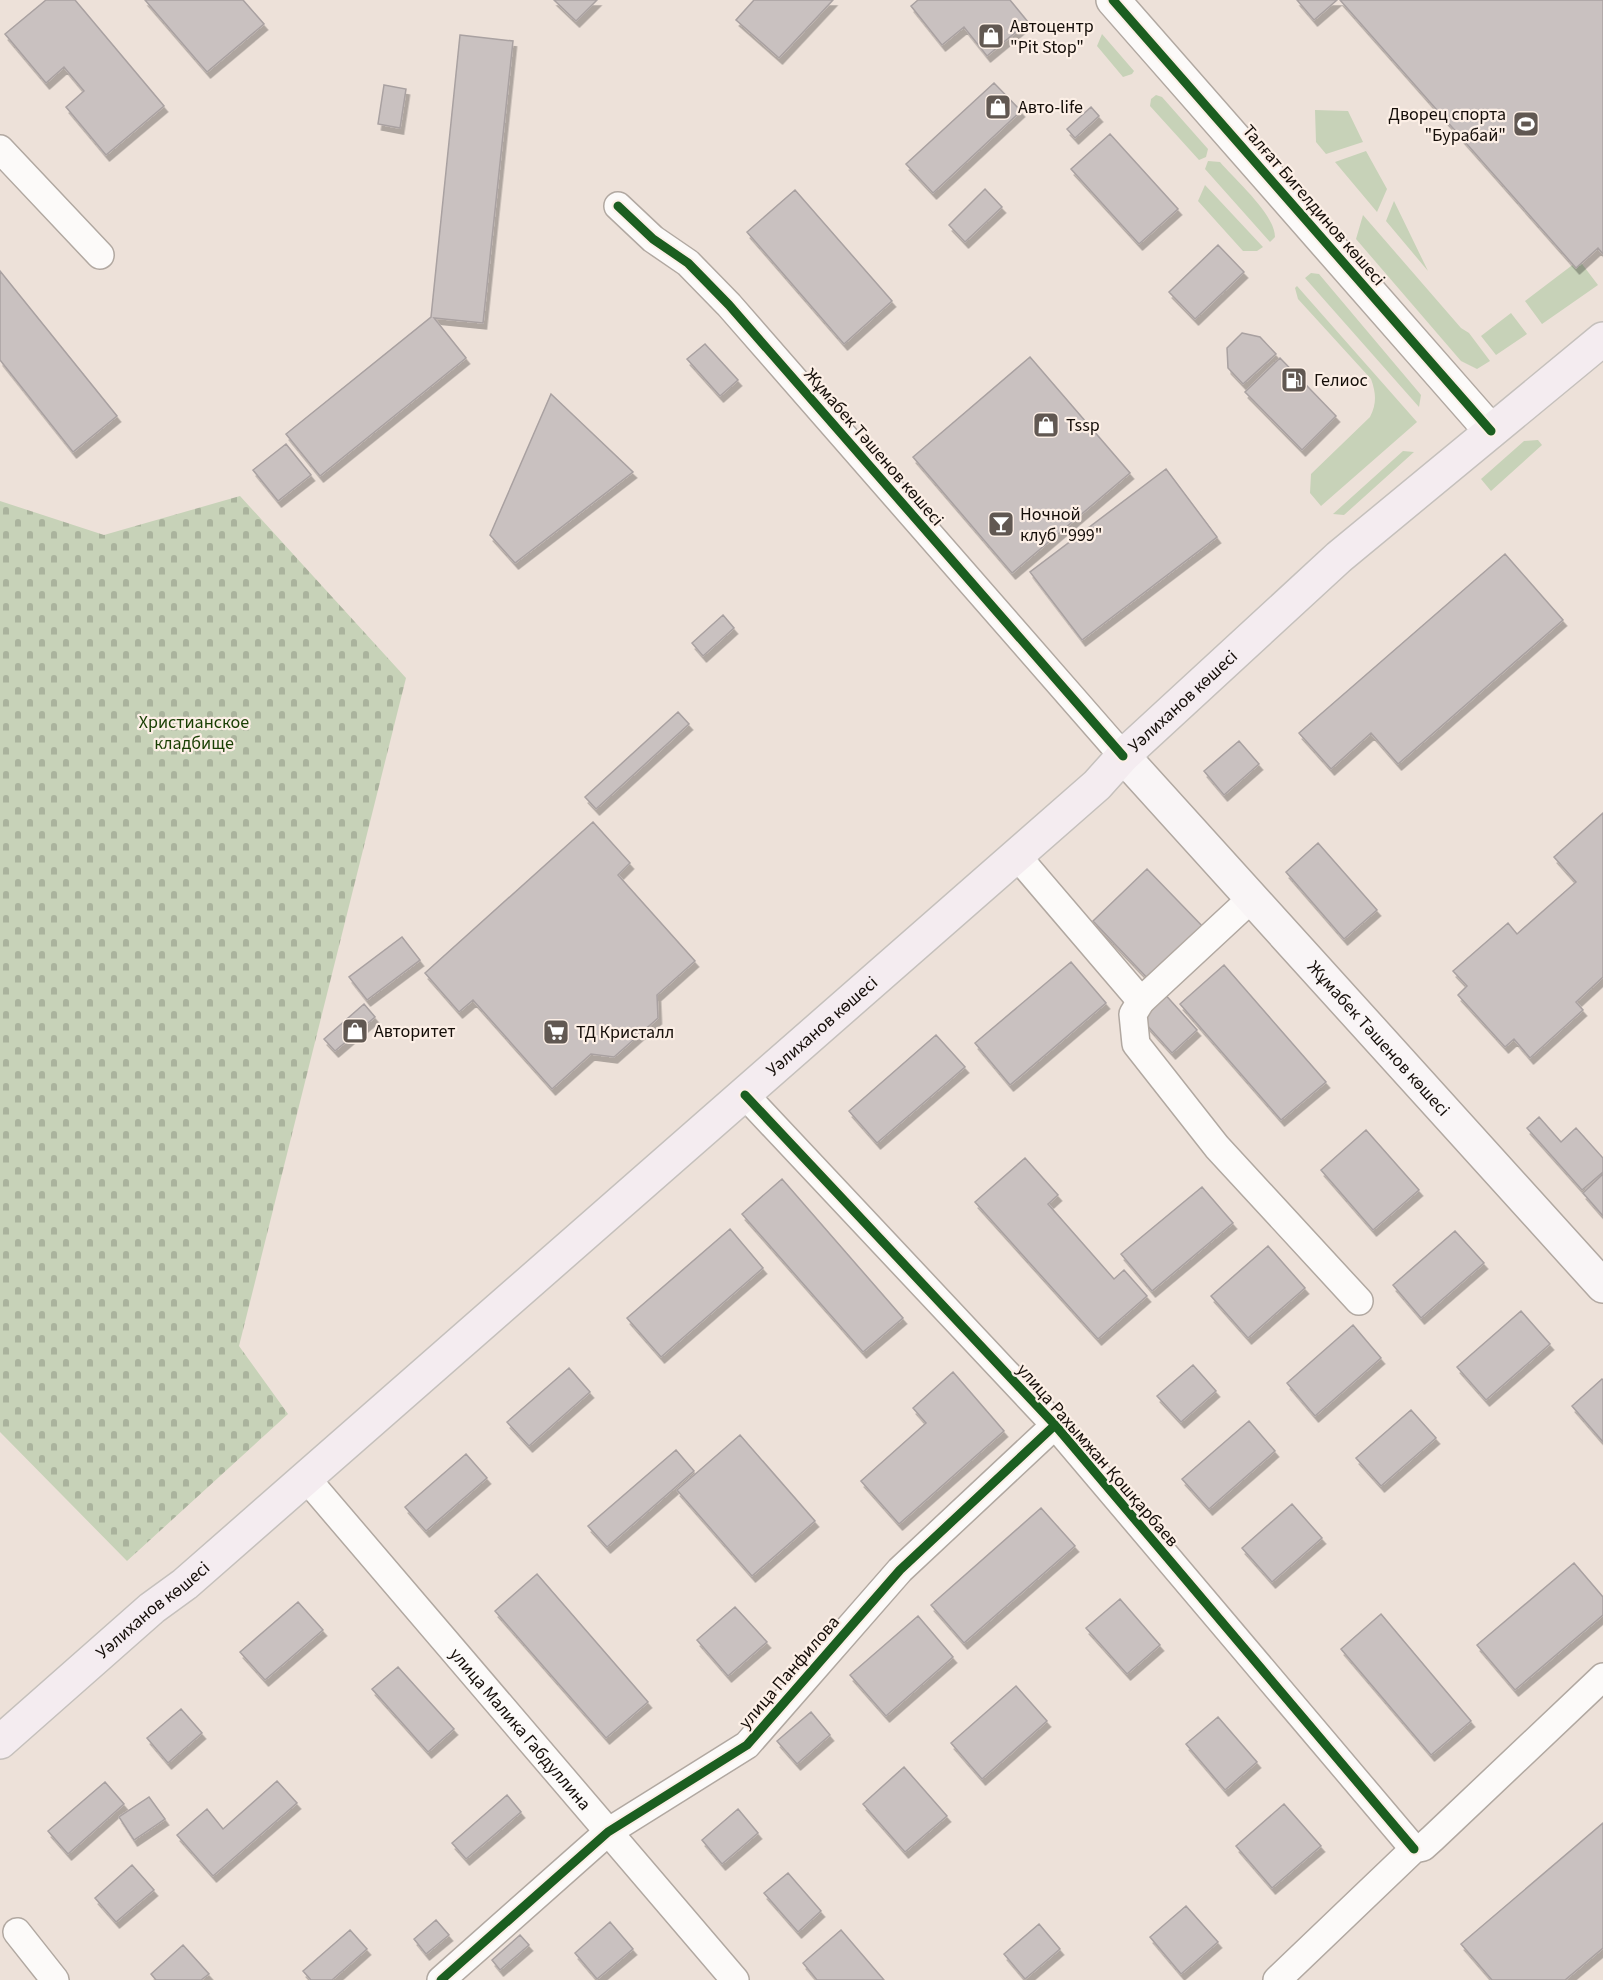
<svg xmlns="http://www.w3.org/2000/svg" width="1603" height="1980" viewBox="0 0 1603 1980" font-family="'Source Sans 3',sans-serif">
  <defs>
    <pattern id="cemetery-stones" width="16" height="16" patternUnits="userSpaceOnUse" patternTransform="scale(1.5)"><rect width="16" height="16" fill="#c7d2b8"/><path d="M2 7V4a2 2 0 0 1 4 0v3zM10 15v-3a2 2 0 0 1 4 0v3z" fill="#aab39d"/></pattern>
    <filter id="shadow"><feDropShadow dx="3.5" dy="6" stdDeviation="0" flood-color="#0004"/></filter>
  </defs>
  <rect width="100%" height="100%" fill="#ede1d9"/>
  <path fill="#c7d2b8" d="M 1102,34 L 1134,71 L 1132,74 L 1123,77 L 1097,46 Z
    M 1156,95 L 1162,97 L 1208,149 L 1206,157 L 1199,160 L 1150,106 L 1151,99 Z
    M 1315,110 L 1348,111 L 1363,142 L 1326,154 L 1316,142 Z
    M 1366,151 L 1387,189 L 1377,212 L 1335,162 Z
    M 1208,161 L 1220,162 C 1235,180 1275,214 1275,237 L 1270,242 L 1205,169 Z
    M 1205,185 L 1263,247 L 1257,251 L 1243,251 L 1198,201 Z
    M 1394,201 L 1428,271 L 1386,221 Z
    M 1363,215 L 1461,328 L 1469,333 L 1490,361 L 1477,369 L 1461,361 L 1356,239 Z
    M 1579,260 L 1598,285 L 1542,324 L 1525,301 Z
    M 1311,273 L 1319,274 L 1421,395 L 1419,407 L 1305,278 Z
    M 1297,286 L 1417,422 L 1321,506 L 1310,493 L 1311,474 L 1370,417 C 1377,403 1376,393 1371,379 L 1298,299 L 1295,288 Z
    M 1511,313 L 1527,334 L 1496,355 L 1481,336 Z
    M 1538,440 L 1542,445 L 1491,491 L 1481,479 L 1524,441 Z
    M 1403,451 L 1414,452 L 1344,515 L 1333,514 Z"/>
  <path fill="url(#cemetery-stones)" d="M 240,496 L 406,678 L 239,1346 L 288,1414 L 127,1561 L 0,1432 L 0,501 L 104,535 Z"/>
  <path fill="#c9c1c0" stroke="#a9a1a1" stroke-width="1.5" filter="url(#shadow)" d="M 46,0 L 75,0 L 164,106 L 106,155 L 66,107 L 84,91 L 64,67 L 46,83 L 5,34 Z
    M 145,0 L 243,0 L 264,24 L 207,72 Z
    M 554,0 L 597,0 L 576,21 Z
    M 754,0 L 833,0 L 779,58 L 736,20 Z
    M 918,0 L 1010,0 L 1028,22 L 987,56 L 964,27 L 942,45 L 911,6 Z
    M 1297,0 L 1337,0 L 1314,20 Z
    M 1340,0 L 1603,0 L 1603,254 L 1598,248 L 1576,268 Z
    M 460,35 L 513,41 L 483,323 L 434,318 L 466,358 L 320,476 L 286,434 L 431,317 Z
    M 994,83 L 1021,111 L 933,193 L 906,164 Z
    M 384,85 L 406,89 L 400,128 L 378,124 Z
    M 1091,107 L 1099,116 L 1075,138 L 1067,129 Z
    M 1110,134 L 1178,209 L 1139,244 L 1071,169 Z
    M 985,189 L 1002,207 L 965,242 L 949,225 Z
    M 795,190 L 892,301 L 844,344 L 747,232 Z
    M 1218,245 L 1244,272 L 1195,319 L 1169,292 Z
    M 0,271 L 117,416 L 73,452 L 0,360 Z
    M 1242,333 L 1260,337 L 1276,354 L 1243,384 L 1228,368 L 1227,348 Z
    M 705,344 L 738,380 L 720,396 L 687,359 Z
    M 1030,357 L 1130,473 L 1012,573 L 913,457 Z
    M 1280,358 L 1336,416 L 1302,450 L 1245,392 Z
    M 551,394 L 633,472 L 515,563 L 490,535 Z
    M 286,444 L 311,475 L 278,501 L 253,470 Z
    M 1166,469 L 1217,537 L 1082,640 L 1030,572 Z
    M 1505,554 L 1563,620 L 1398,764 L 1371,733 L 1331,769 L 1299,733 Z
    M 723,615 L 734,628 L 703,656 L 692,643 Z
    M 678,712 L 689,724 L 596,809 L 585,797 Z
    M 1239,741 L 1259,764 L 1224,795 L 1204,771 Z
    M 1603,813 L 1603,977 L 1576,1002 L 1583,1010 L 1530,1058 L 1514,1039 L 1505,1047 L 1458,995 L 1467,986 L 1453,971 L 1508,923 L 1517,934 L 1576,882 L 1554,857 Z
    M 593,822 L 630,863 L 618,875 L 695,961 L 657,995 L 658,1018 L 614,1057 L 591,1054 L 552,1089 L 473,1000 L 459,1012 L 425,973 Z
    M 1318,843 L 1377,910 L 1344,939 L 1286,872 Z
    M 1147,869 L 1207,931 L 1152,983 L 1093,921 Z
    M 402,937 L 420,960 L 367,1000 L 349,977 Z
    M 1071,962 L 1106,1003 L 1010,1085 L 975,1043 Z
    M 1224,965 L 1326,1082 L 1281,1120 L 1180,1004 Z
    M 1162,991 L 1197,1030 L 1172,1053 L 1137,1014 Z
    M 364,1004 L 375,1017 L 335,1051 L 324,1039 Z
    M 936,1035 L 965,1067 L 877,1143 L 849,1111 Z
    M 1539,1117 L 1561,1142 L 1576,1128 L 1603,1158 L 1603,1172 L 1582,1190 L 1527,1128 Z
    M 1366,1130 L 1419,1190 L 1373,1230 L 1321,1170 Z
    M 1025,1158 L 1058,1195 L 1048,1204 L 1114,1279 L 1124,1270 L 1147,1296 L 1098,1339 L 975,1202 Z
    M 1603,1174 L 1603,1216 L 1583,1193 Z
    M 782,1179 L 903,1318 L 863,1352 L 742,1214 Z
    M 1202,1187 L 1233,1223 L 1152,1291 L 1121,1254 Z
    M 730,1229 L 763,1268 L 661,1357 L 627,1318 Z
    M 1455,1231 L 1484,1263 L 1421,1318 L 1393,1285 Z
    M 1268,1246 L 1305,1288 L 1248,1338 L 1211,1296 Z
    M 1521,1311 L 1550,1344 L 1486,1400 L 1457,1367 Z
    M 1353,1325 L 1381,1358 L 1315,1416 L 1287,1383 Z
    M 1193,1365 L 1216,1391 L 1181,1422 L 1157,1396 Z
    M 569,1368 L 590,1392 L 529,1446 L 507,1422 Z
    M 953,1372 L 1004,1431 L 899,1524 L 861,1481 L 926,1423 L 913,1408 Z
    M 1602,1379 L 1603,1380 L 1603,1442 L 1572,1406 Z
    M 1411,1410 L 1436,1438 L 1381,1486 L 1356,1458 Z
    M 1249,1421 L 1275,1451 L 1209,1509 L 1182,1479 Z
    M 740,1435 L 815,1521 L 752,1576 L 677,1490 Z
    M 676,1450 L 694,1471 L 607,1547 L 588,1526 Z
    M 466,1454 L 487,1478 L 426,1531 L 405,1507 Z
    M 1292,1504 L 1322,1538 L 1272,1582 L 1242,1548 Z
    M 1041,1508 L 1075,1546 L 964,1643 L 931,1605 Z
    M 1574,1563 L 1603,1597 L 1603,1615 L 1515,1690 L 1477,1645 Z
    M 537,1574 L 648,1702 L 606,1738 L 495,1611 Z
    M 1120,1599 L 1160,1645 L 1127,1674 L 1086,1628 Z
    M 298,1602 L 323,1630 L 265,1680 L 240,1652 Z
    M 735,1607 L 767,1642 L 728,1676 L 697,1640 Z
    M 1381,1614 L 1471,1721 L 1431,1755 L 1341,1649 Z
    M 918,1616 L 953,1657 L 886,1716 L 850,1675 Z
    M 398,1667 L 454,1729 L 428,1752 L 372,1689 Z
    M 1016,1686 L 1047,1721 L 982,1779 L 951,1743 Z
    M 181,1709 L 202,1733 L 168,1763 L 147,1738 Z
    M 811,1712 L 830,1735 L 797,1764 L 777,1741 Z
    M 1218,1717 L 1257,1762 L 1225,1790 L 1186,1744 Z
    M 904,1767 L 947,1816 L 905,1852 L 863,1804 Z
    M 277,1781 L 297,1803 L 213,1876 L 177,1835 L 207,1809 L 223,1829 Z
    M 105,1782 L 124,1804 L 68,1854 L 48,1831 Z
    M 507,1795 L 521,1812 L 466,1859 L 452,1843 Z
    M 149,1797 L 165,1819 L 134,1840 L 119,1817 Z
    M 1284,1804 L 1321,1846 L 1272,1888 L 1236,1846 Z
    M 738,1809 L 758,1833 L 722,1864 L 702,1840 Z
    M 1603,1823 L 1603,1948 L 1565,1980 L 1492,1980 L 1461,1944 Z
    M 132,1865 L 154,1890 L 116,1922 L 95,1898 Z
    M 788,1873 L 821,1911 L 798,1932 L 764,1893 Z
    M 1186,1906 L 1218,1942 L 1181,1974 L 1150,1937 Z
    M 436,1920 L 449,1935 L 426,1954 L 414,1939 Z
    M 610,1922 L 633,1949 L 597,1979 L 575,1953 Z
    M 1039,1924 L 1060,1949 L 1025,1979 L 1004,1954 Z
    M 350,1930 L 367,1949 L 332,1980 L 311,1980 L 303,1971 Z
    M 841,1930 L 884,1980 L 817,1980 L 803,1963 Z
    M 520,1935 L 529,1945 L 500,1970 L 492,1960 Z
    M 183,1945 L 209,1974 L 201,1980 L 156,1980 L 151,1974 Z"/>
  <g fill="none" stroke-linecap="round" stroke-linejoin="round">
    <defs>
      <g id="minor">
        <path d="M 0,149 L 100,255"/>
        <path d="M 618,206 L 653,239 L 688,263 L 729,305 L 1123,756"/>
        <path d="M 1017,856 L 1141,1001"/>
        <path d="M 1252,898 L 1141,1001 L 1133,1014 L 1136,1044 L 1217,1147 L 1359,1301"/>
        <path d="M 745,1095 L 1055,1425 L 1414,1849"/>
        <path id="s1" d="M 306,1478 L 735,1980"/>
        <path d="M 17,1932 L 55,1980"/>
        <path d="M 441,1980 L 608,1832 L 747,1745 L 900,1570 L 1055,1425"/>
        <path d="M 1277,1980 L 1414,1849 L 1423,1847 L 1433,1838 L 1603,1677"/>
      </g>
      <path id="tertiary" d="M 1113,0 L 1491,431"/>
      <g id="secondary">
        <path id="s2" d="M 1123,756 L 1603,1286"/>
      </g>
      <g id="trunk">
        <path id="s3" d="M 0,1742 L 152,1608 L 185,1584 L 1097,785 L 1123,756 L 1339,557 L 1603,339"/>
      </g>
    </defs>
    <use href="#minor" stroke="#b1a8a1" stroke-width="30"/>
    <use href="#tertiary" stroke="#b1a8a1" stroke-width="36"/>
    <use href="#secondary" stroke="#b1a8a1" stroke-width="36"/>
    <use href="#trunk" stroke="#c5c0bc" stroke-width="36"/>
    <use href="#minor" stroke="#fcfaf9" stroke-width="27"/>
    <use href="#tertiary" stroke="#fcfaf9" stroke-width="33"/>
    <use href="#secondary" stroke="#f9f5f6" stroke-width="33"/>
    <use href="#trunk" stroke="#f4ecf0" stroke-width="33"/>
    <defs>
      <path id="cycleway" d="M 1113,0 L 1491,431
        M 618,206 L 653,239 L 688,263 L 729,305 L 1123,756
        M 745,1095 L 1055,1425 L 1414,1849
        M 441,1980 L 608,1832 L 747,1745 L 900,1570 L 1055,1425"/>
    </defs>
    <use href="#cycleway" stroke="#fcefe6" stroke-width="13"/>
    <use href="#cycleway" stroke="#1b5e20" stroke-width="9"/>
  </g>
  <defs>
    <symbol id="shop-square" viewBox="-11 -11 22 22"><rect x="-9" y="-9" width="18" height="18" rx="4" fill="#615852" stroke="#fcefe6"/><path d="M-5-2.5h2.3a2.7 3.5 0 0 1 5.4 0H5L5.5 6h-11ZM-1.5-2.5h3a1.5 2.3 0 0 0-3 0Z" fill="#fff"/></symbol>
    <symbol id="stadium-square" viewBox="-11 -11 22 22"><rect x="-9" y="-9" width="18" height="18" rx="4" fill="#615852" stroke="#fcefe6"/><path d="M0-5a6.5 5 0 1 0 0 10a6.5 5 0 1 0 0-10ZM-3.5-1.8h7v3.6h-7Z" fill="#fff"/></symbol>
    <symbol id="fuel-square" viewBox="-11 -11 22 22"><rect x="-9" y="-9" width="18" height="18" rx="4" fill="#615852" stroke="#fcefe6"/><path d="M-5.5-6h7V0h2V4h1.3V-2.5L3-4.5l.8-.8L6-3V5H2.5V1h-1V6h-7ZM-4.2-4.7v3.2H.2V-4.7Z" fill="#fff"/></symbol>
    <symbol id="bar-square" viewBox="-11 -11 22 22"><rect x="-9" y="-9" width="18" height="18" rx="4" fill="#615852" stroke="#fcefe6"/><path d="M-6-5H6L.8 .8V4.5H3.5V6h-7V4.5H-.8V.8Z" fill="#fff"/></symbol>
    <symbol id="supermarket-square" viewBox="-11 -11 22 22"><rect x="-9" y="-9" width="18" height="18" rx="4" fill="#615852" stroke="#fcefe6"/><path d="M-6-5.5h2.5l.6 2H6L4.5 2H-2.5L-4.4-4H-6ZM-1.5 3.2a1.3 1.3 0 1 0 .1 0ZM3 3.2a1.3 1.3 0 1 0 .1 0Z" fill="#fff"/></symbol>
  </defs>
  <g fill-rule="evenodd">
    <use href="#shop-square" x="976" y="21" width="30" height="30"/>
    <use href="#shop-square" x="983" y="92" width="30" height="30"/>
    <use href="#stadium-square" x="1511" y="109" width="30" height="30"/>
    <use href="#fuel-square" x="1279" y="365" width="30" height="30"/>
    <use href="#shop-square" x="1031" y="410" width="30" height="30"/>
    <use href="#bar-square" x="986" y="509" width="30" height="30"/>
    <use href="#shop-square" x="340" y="1016" width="30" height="30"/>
    <use href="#supermarket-square" x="541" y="1017" width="30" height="30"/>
  </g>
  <g text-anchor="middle" stroke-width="4.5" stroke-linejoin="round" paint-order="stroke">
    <g font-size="18" fill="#150e09" stroke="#fcefe6" text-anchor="start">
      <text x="1010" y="32">Автоцентр<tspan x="1010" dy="21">"Pit Stop"</tspan></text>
      <text x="1018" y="113">Авто-life</text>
      <text x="1506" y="120" text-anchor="end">Дворец спорта<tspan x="1506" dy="21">"Бурабай"</tspan></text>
      <text x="1314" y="386">Гелиос</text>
      <text x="1066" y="431">Tssp</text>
      <text x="1020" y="520">Ночной<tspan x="1020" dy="21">клуб "999"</tspan></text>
      <text x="374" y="1037">Авторитет</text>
      <text x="576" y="1038">ТД Кристалл</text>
    </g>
    <g font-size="18" fill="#150e09" stroke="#fcefe6">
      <text transform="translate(1314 205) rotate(49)" y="6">Талғат Бигелдинов көшесі</text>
      <text transform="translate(874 447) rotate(49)" y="6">Жұмабек Тәшенов көшесі</text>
      <text dy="6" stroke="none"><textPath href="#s3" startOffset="1576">Уәлиханов көшесі</textPath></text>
      <text dy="6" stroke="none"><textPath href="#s3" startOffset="1090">Уәлиханов көшесі</textPath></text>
      <text dy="6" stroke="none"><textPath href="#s2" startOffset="381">Жұмабек Тәшенов көшесі</textPath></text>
      <text transform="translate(1098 1455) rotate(49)" y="6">улица Рахымжан Қошқарбаев</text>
      <text dy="6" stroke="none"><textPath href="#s3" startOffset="202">Уәлиханов көшесі</textPath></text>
      <text transform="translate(789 1672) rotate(-49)" y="6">улица Панфилова</text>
      <text dy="6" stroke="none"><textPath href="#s1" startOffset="330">улица Малика Габдуллина</textPath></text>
    </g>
    <g font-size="18" fill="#193f03" stroke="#fcefe6">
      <text x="194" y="728">Христианское<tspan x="194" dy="21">кладбище</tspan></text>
    </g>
  </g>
</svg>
